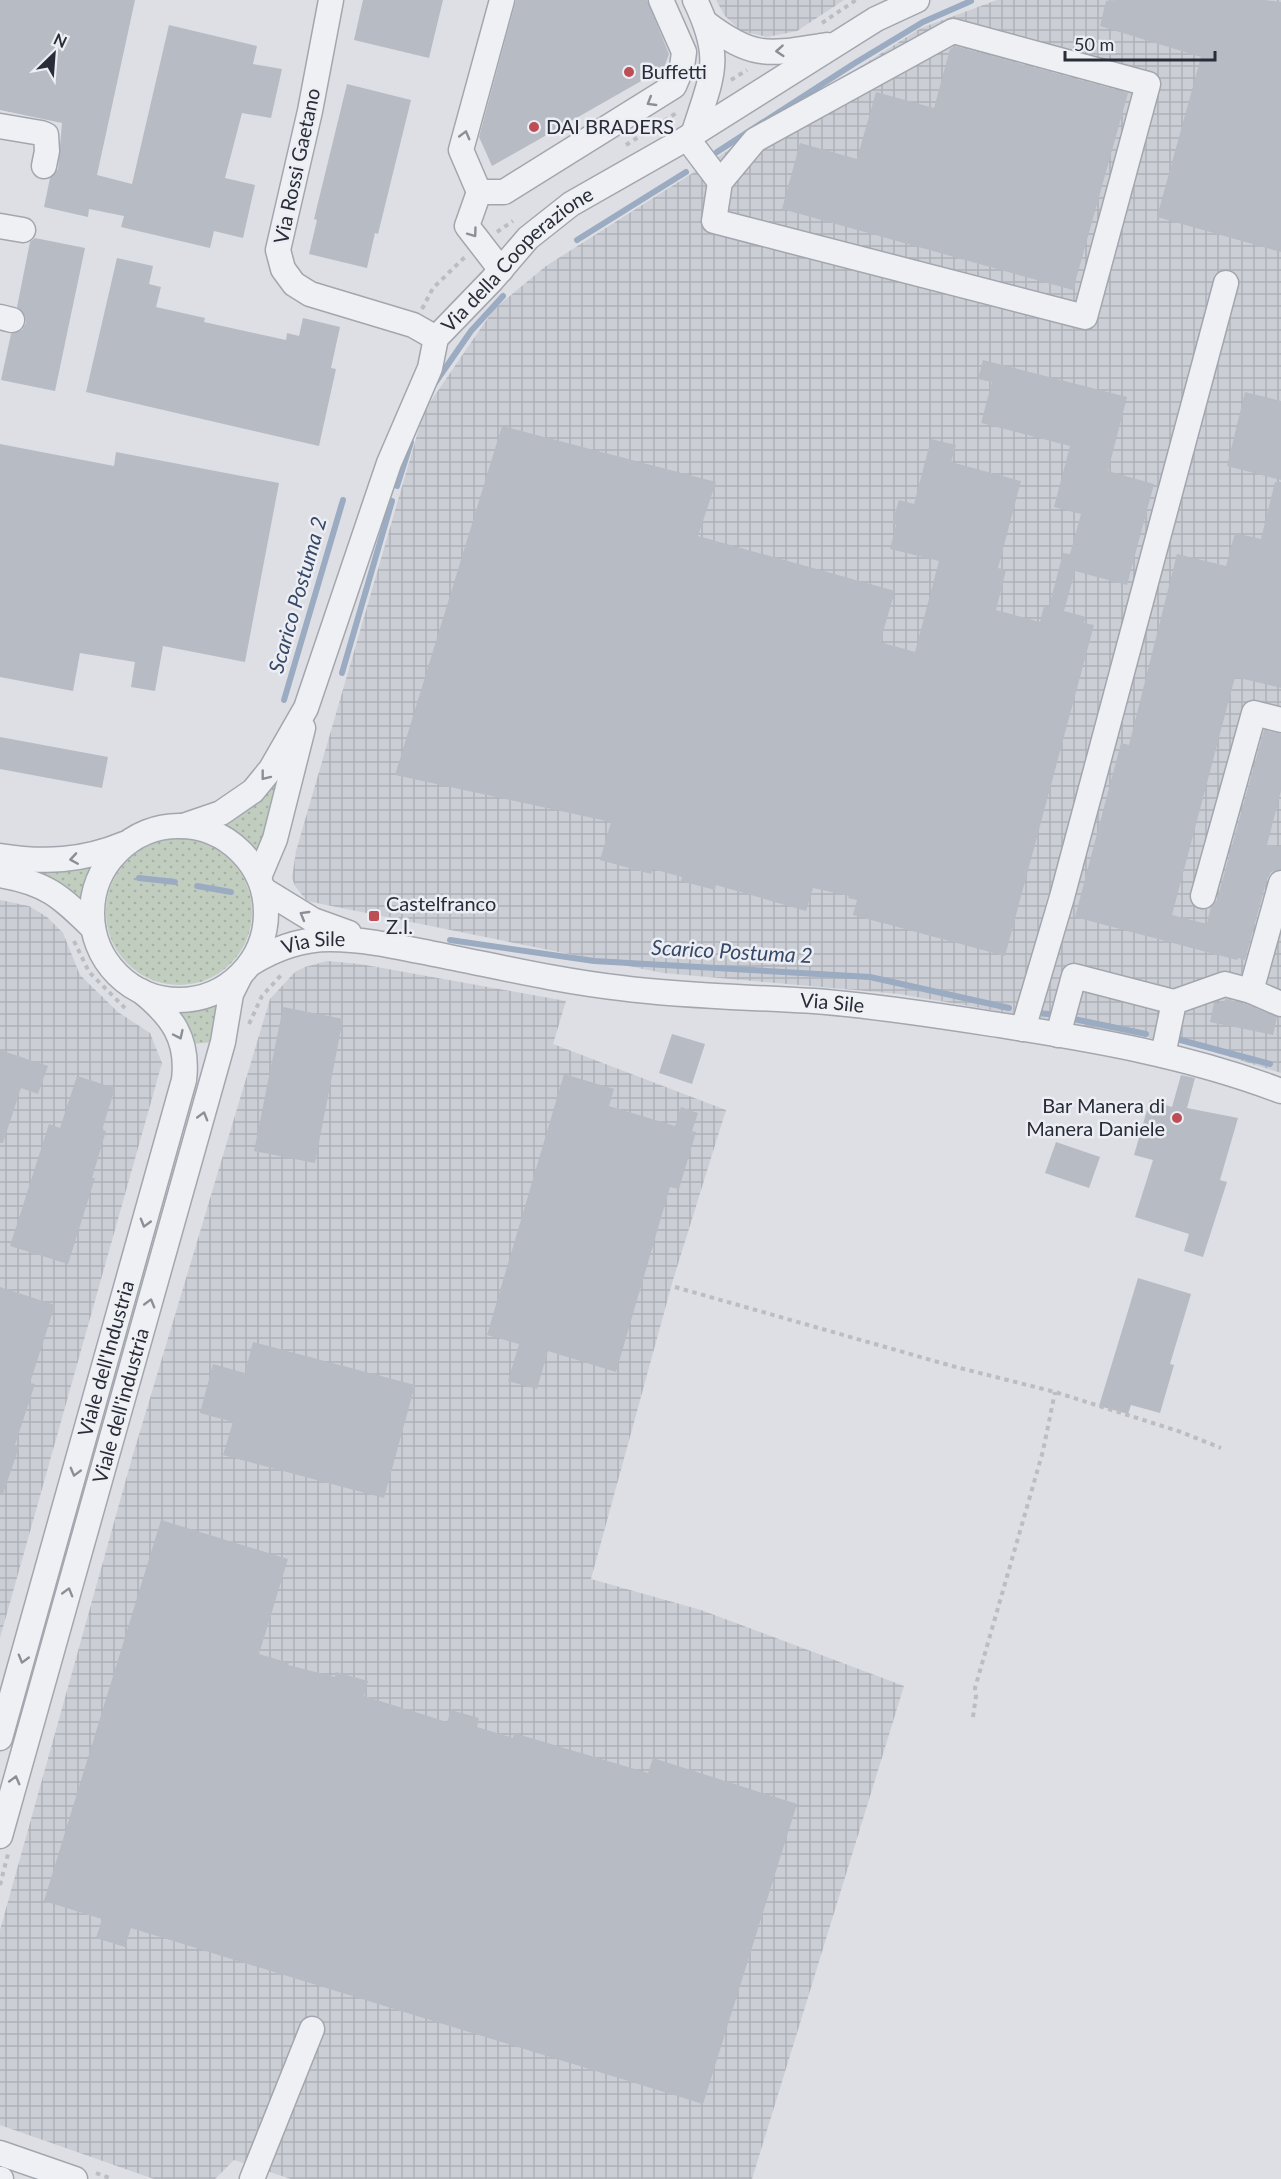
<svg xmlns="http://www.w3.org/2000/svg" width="1281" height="2179" viewBox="0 0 1281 2179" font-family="Lato,sans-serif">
  <defs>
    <pattern id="industrial-grid" width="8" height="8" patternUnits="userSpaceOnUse" patternTransform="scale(1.5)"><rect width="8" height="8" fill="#cbced5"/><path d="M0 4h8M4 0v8" fill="none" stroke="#aeb1b8"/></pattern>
    <pattern id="grass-dots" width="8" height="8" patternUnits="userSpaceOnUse" patternTransform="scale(1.5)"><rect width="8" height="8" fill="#c1cebf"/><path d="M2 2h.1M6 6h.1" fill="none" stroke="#a6b1a5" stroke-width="1.8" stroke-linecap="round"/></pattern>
  </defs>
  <rect width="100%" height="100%" fill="#dddfe5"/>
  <path fill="url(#industrial-grid)" d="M 716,0 L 844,0 L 797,31 L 767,37 L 741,31 L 725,16 Z
    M 997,0 L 1281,0 L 1281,1073 L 1188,1044 L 899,994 L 663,973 L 307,901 L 295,886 L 292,878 L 296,851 L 424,411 L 494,309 L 546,266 L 921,28 Z
    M 0,900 L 29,906 L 47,917 L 63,933 L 80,975 L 118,1012 L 150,1033 L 162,1063 L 0,1638 Z
    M 327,961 L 360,964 L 566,1001 L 553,1044 L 726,1110 L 673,1280 L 591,1579 L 701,1610 L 904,1686 L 752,2179 L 291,2179 L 234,2160 L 215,2179 L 154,2179 L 0,2125 L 0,1930 L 132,1458 L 270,999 L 295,972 L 305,967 Z"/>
  <path fill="url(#grass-dots)" d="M 287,752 L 259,857 L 242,836 L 218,822 Z
    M106 912a73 73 0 1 1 146 0a73 73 0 1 1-146 0Z
    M 94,861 L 85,883 L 80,905 L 13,870 Z
    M 217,1003 L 214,1042 L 192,1044 L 178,1011 L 198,1009 Z"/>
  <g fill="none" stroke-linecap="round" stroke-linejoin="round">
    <path stroke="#9babc1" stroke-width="6" d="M 717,152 L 855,63 L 923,22 L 971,1
      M 577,240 L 686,172
      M 435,383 L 471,331 L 503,296
      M 397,486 L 411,442
      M 342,673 L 392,501
      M 284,700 L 343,500
      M 139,878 L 175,882
      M 197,886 L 231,892
      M 450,940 L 594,961 L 870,977 L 1009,1008
      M 1037,1013 L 1048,1014
      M 1069,1018 L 1146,1034
      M 1173,1038 L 1270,1064"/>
  </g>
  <path fill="#b7bbc4" d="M 0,0 L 135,0 L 97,175 L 132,184 L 169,25 L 257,46 L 253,64 L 282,69 L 271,118 L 242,113 L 225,178 L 255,185 L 243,238 L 214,231 L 210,248 L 121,227 L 124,216 L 89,209 L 88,217 L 44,207 L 50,178 L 58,169 L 62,123 L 0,110 Z
    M 363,0 L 443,0 L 429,58 L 354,40 Z
    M 516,0 L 647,0 L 669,54 L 664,68 L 492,166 L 479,137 Z
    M 1116,0 L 1262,0 L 1281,2 L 1281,252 L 1157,217 L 1201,57 L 1100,26 L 1106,1 Z
    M 955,46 L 1128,93 L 1073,290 L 782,209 L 800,143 L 857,159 L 876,92 L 934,108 L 950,49 Z
    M 347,84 L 411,100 L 378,234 L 375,233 L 367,268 L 309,254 L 317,220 L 314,219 Z
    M 35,238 L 85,248 L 55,391 L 1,380 L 11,334 L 22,330 L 26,323 L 25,316 L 17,307 L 30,242 Z
    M 117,258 L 153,266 L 149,284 L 161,287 L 156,307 L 205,318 L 204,322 L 286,340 L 287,333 L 299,336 L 303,318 L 340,327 L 331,368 L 336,369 L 319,446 L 86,392 Z
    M 983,360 L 1127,397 L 1108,471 L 1154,484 L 1127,585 L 1075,571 L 1064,611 L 1086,617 L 1084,623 L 1094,625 L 1005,956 L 853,915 L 857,900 L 848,898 L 849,896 L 813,888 L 806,911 L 716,885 L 715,890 L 681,881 L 682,877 L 653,869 L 651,874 L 600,860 L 611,822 L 395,775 L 502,426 L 716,482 L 698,536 L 895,591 L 880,642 L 915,652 L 939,561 L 890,549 L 896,525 L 892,523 L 899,500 L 914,504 L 931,439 L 956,445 L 951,462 L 1021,481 L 998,568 L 1006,570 L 996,610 L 1040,622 L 1044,606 L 1049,607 L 1063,553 L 1070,554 L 1081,514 L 1054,507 L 1070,446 L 981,423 L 992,382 L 978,379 Z
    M 1245,392 L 1281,401 L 1281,480 L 1227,466 Z
    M 0,444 L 114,466 L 116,452 L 279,483 L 245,662 L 163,646 L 155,691 L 131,687 L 135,662 L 80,653 L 73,691 L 0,677 Z
    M 1275,482 L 1281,482 L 1281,688 L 1235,677 L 1172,915 L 1207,924 L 1211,907 L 1217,900 L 1264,730 L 1281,734 L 1281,791 L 1267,845 L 1281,847 L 1281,869 L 1271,872 L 1267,879 L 1245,960 L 1238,958 L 1237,960 L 1075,917 L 1121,743 L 1129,745 L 1177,554 L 1226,566 L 1235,533 L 1261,539 Z
    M 0,737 L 108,757 L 102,788 L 0,769 Z
    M 1226,999 L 1246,1004 L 1277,1017 L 1273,1035 L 1210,1022 L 1214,1003 L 1222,1003 Z
    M 283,1007 L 343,1019 L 315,1163 L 254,1151 Z
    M 672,1034 L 705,1044 L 692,1084 L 659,1073 Z
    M 0,1050 L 48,1066 L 38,1094 L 21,1088 L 3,1143 L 0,1143 Z
    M 564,1074 L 614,1089 L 609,1106 L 675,1126 L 681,1107 L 698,1113 L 692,1131 L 696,1132 L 679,1189 L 670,1187 L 616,1372 L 548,1351 L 537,1389 L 508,1381 L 519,1344 L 487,1335 Z
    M 1181,1075 L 1195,1078 L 1187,1108 L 1238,1118 L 1220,1180 L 1227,1182 L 1203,1257 L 1184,1251 L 1189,1234 L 1135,1217 L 1153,1160 L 1134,1155 L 1150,1100 L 1172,1107 Z
    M 77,1076 L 115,1088 L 102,1130 L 106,1131 L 92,1178 L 95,1178 L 68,1264 L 10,1246 L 49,1124 L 60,1128 Z
    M 1056,1142 L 1100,1157 L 1089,1188 L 1045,1173 Z
    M 1138,1278 L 1191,1294 L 1170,1364 L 1174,1365 L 1160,1413 L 1131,1405 L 1128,1414 L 1099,1406 Z
    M 0,1287 L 55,1305 L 30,1383 L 35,1384 L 15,1445 L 19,1447 L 3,1494 L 0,1494 Z
    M 253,1342 L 415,1385 L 384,1498 L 223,1455 L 233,1422 L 200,1413 L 213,1364 L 245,1373 Z
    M 161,1520 L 288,1559 L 259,1654 L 289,1663 L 288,1665 L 335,1677 L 336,1672 L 368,1681 L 364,1696 L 447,1722 L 451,1710 L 479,1718 L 477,1727 L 513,1738 L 514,1733 L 648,1773 L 653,1758 L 797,1804 L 703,2104 L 131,1928 L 125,1947 L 96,1938 L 102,1919 L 44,1901 Z"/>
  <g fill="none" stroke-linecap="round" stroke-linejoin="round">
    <defs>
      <g id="minor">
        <path d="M 331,0 L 310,111 L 278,250 L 283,269 L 294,284 L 310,294 L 413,325 L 436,338"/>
        <path d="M 502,0 L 461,150 L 479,192 L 504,192 L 674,86 L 682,67 L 684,52 L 661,0"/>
        <path d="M 706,23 C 755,60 769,54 827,45"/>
        <path d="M 0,126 L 41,133 L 46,135 L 47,151 L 44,166"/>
        <path d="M 693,135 C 712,75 724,60 695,0"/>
        <path d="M 687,138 L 720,182 L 755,140 L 953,31 L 1148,84 L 1085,317 L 714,221 L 720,182"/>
        <path d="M 479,192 L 467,226 L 501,270"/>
        <path d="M 0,226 L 23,230"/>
        <path d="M 0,317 L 12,320"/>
        <circle cx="179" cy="913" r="87"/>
        <path id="s1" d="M 183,826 L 221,813 L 253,791 L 271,769 L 306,708 L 389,463 L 430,368 L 436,338 L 492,280 L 528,238 L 571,204 L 687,138 L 876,19 L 917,0"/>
        <path d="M 0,856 C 44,863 83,861 124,844"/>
        <path d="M 0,875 C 47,883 60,896 93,928"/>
        <path d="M 259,877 L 275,839 L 303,728"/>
        <path d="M 1281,883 L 1251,991 L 1281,1004"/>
        <path d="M 264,890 L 313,920 L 349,933"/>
        <path d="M 1203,896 L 1254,713 L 1281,720"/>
        <path id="s2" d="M 250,964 C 274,949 301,939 330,939 C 365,939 399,947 434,954 C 496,966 558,981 621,988 C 689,997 758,997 826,1002 C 884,1007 941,1016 999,1025 C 1096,1040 1189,1056 1281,1091"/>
        <path d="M 1023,1029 L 1062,897 L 1226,283"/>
        <path d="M 1058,1035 L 1074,976 L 1174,1002 L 1225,984 L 1251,991"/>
        <path d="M 1163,1055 L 1174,1002"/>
        <path id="s3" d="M 0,1738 L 184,1080 C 189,1039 172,1016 141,991"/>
        <path id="s4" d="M 0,1836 L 223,1042 L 231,994 L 240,976"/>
        <path d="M 0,2153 L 75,2179"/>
        <path d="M 0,2179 L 1,2179"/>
        <path d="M 252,2179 L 312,2029"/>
      </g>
    </defs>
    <use href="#minor" stroke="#a3a6ae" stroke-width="27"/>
    <path stroke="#bbbdc3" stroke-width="4" stroke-dasharray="4.5 4.5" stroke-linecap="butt" d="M 822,23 L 856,0
      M 731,80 L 747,70
      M 626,145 L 678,112
      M 497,232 L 513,221
      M 422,309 L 433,288 L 465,257
      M 74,941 L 89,972 L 125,1008
      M 249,1024 L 262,996 L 283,973
      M 675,1287 L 952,1366 L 1055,1392 L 1181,1432 L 1221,1448
      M 973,1717 L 976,1696 L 975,1688 L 1043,1451 L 1055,1392
      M 0,1885 L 8,1854
      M 96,2173 L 112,2179"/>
    <use href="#minor" stroke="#eff0f4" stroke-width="24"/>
  </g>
  <defs><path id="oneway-chevron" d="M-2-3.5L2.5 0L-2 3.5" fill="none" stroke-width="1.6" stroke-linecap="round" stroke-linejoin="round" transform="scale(1.5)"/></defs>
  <g stroke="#8c8e96">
    <use href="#oneway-chevron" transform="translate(780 51) rotate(176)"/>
    <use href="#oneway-chevron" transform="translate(651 102) rotate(149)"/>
    <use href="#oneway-chevron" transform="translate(465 135) rotate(-75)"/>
    <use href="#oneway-chevron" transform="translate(473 233) rotate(54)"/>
    <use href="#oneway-chevron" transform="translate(265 776) rotate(128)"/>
    <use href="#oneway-chevron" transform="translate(74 859) rotate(171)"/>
    <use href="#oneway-chevron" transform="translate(304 915) rotate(-150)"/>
    <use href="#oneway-chevron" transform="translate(179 1035) rotate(65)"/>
    <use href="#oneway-chevron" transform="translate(203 1116) rotate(-74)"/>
    <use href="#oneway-chevron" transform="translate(145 1223) rotate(106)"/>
    <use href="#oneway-chevron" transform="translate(150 1303) rotate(-74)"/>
    <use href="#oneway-chevron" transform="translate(75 1472) rotate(105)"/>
    <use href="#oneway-chevron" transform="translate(68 1592) rotate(-74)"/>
    <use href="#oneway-chevron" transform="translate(23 1659) rotate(106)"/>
    <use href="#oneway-chevron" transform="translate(15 1780) rotate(-75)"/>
  </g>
  <g fill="#bd4e56" stroke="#eceef3" stroke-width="2">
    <circle cx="629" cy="72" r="6"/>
    <circle cx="534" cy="127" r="6"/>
    <rect x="368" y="910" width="12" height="12" rx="3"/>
    <circle cx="1177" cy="1118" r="6"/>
  </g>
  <g text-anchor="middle" stroke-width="5" stroke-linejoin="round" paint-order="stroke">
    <g font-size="20" fill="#282d39" stroke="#eceef3" text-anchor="start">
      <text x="641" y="79">Buffetti</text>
      <text x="546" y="134">DAI BRADERS</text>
      <text x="386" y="911">Castelfranco<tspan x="386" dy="23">Z.I.</tspan></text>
      <text x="1165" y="1113" text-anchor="end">Bar Manera di<tspan x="1165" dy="23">Manera Daniele</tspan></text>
    </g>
    <g font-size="20" fill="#282d39" stroke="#eceef3">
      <text transform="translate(297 166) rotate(-78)" y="7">Via Rossi Gaetano</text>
      <text dy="7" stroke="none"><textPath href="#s1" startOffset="684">Via della Cooperazione</textPath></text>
      <text dy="7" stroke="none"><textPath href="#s2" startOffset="68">Via Sile</textPath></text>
      <text dy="7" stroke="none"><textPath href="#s2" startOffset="592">Via Sile</textPath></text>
      <text dy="7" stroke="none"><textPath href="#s3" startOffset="394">Viale dell'Industria</textPath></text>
      <text dy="7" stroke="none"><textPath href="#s4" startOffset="447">Viale dell'industria</textPath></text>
    </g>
    <g font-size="21" font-style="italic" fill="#374968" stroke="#eceef3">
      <text transform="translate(298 595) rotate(-74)" y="7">Scarico Postuma 2</text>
      <text transform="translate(732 952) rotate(3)" y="7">Scarico Postuma 2</text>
    </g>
  </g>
  <g transform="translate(54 54) rotate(25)" stroke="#eceef3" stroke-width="4.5" paint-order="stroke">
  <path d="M0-4.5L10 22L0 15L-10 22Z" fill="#282d39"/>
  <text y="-9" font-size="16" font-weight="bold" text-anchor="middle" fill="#282d39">N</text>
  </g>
  <path d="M1065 51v9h150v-9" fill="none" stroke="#282d39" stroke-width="3"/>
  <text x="1074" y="51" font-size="18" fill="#282d39" stroke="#eceef3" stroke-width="4.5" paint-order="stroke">50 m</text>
</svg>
